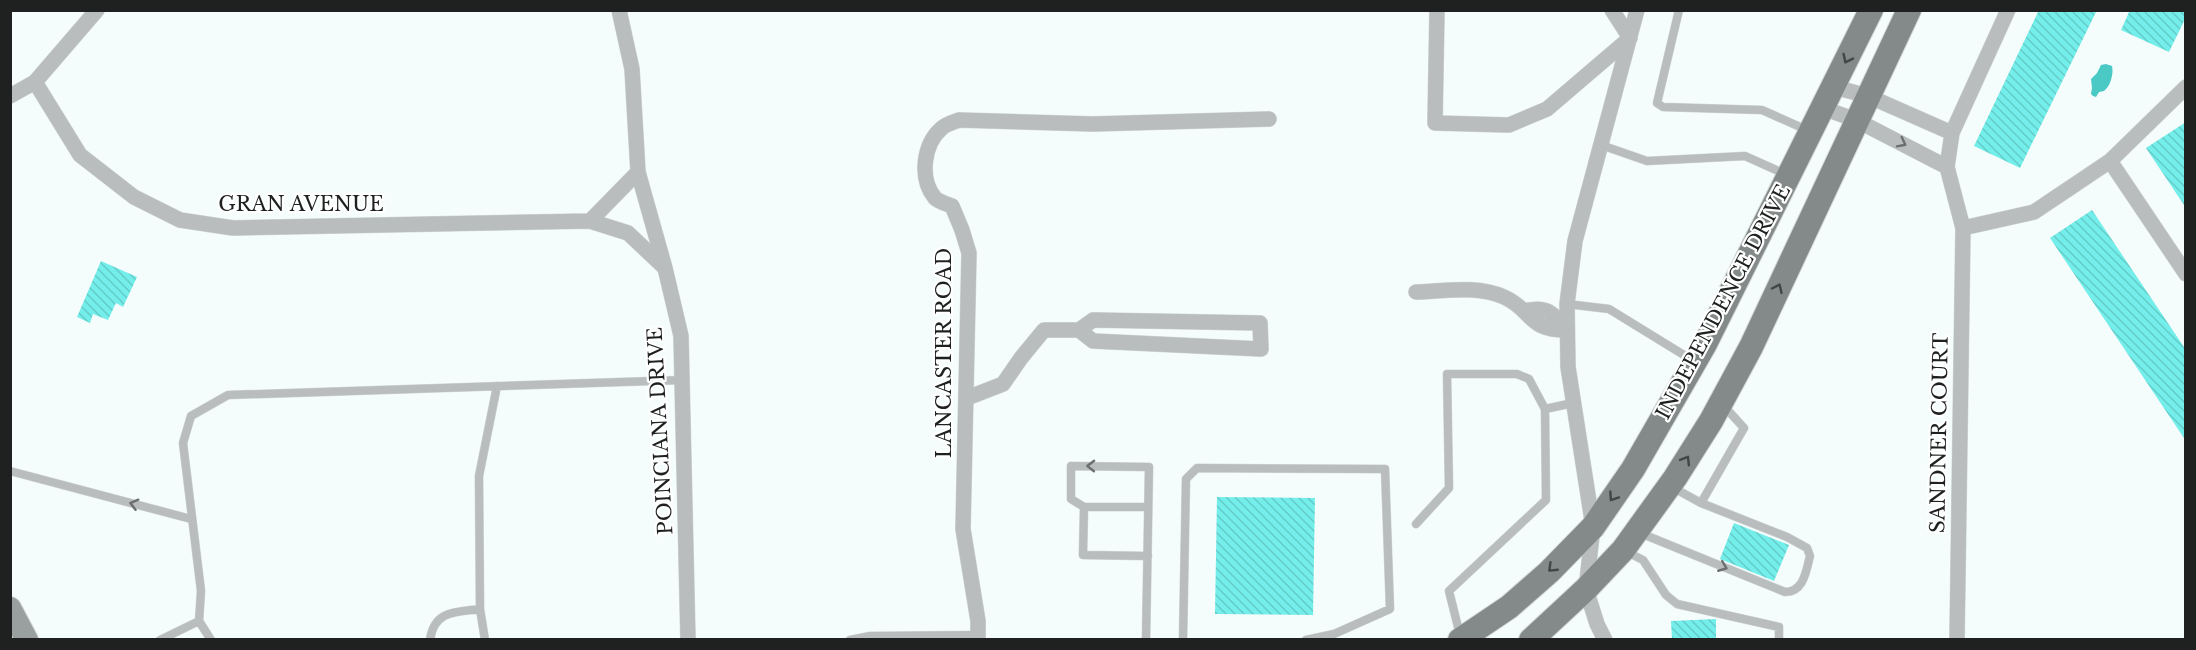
<svg xmlns="http://www.w3.org/2000/svg" width="2196" height="650" viewBox="0 0 2196 650" font-family="'Libre Baskerville',serif">
  <defs>
    <pattern id="building-back-hatch" width="6" height="6" patternUnits="userSpaceOnUse" patternTransform="scale(1.5)"><rect width="6" height="6" fill="#74eeea"/><path d="M-1 5l2 2M0 0l6 6M5-1l2 2" fill="none" stroke="#64ccc8"/></pattern>
  </defs>
  <rect width="100%" height="100%" fill="#f5fcfc"/>
  <path fill="#4bc9c5" d="M 2106,64 L 2112,66 C 2114,74 2110,87 2104,91 L 2099,92 L 2096,97 L 2093,96 L 2091,94 L 2092,88 L 2091,79 L 2097,73 L 2101,65 Z"/>
  <path fill="url(#building-back-hatch)" d="M 2039,10 L 2097,10 L 2020,168 L 1974,146 Z
    M 2130,10 L 2186,10 L 2186,17 L 2169,52 L 2121,30 Z
    M 2186,122 L 2186,208 L 2146,148 Z
    M 2092,210 L 2186,350 L 2186,441 L 2050,238 Z
    M 101,261 L 137,277 L 123,307 L 116,303 L 108,320 L 93,314 L 90,323 L 77,317 Z
    M 1217,497 L 1315,498 L 1313,615 L 1215,614 Z
    M 1734,523 L 1789,545 L 1774,581 L 1720,559 Z
    M 1716,619 L 1716,639 L 1672,639 L 1671,621 Z"/>
  <g fill="none" stroke-linecap="round" stroke-linejoin="round">
    <defs>
      <path id="lane" d="M 1679,10 L 1657,103 L 1663,107 L 1762,110 L 1807,130
        M 1601,145 L 1647,161 L 1745,156 L 1785,174
        M 1567,304 L 1609,309 L 1692,360
        M 10,471 L 191,519
        M 1701,503 L 1744,428 L 1723,405
        M 1084,507 L 1083,555 L 1148,556
        M 1416,524 L 1449,488 L 1447,374 L 1517,374 L 1529,379 L 1545,409
        M 1640,533 L 1785,592 C 1804,592 1806,571 1810,556 L 1807,548 L 1787,537 L 1701,503 L 1672,487
        M 1625,551 L 1643,560 L 1666,595 L 1677,604 L 1779,627 L 1779,640
        M 480,609 L 479,476 L 497,386
        M 1460,635 L 1449,591 L 1546,500 L 1545,409 L 1573,403
        M 160,640 L 199,621
        M 211,640 L 199,621 L 201,591 L 183,443 L 191,416 L 228,395 L 683,380
        M 430,640 C 434,610 456,612 480,609 L 485,640
        M 850,640 L 870,636 L 978,635
        M 1146,640 L 1149,467 L 1071,466 L 1071,499 L 1084,507 L 1148,507
        M 1183,640 L 1186,479 L 1197,468 L 1385,469 L 1390,609 L 1334,634 L 1306,640"/>
      <path id="street" d="M 619,10 L 632,69 L 638,172 L 665,268 L 681,336 L 688,640
        M 1437,10 L 1435,123 L 1509,125 L 1547,109 L 1630,38 L 1612,10
        M 35,82 L 80,155 L 134,197 L 180,220 L 233,228 L 590,221 L 638,172
        M 1834,87 L 1868,96 L 1952,133
        M 10,96 L 35,82 L 97,10
        M 1823,108 L 1856,120 L 1947,167
        M 2110,161 L 2186,274
        M 590,221 L 628,233 L 665,268
        M 1963,228 L 2034,212 L 2110,161 L 2186,87
        M 1416,292 C 1444,291 1477,285 1504,297 C 1533,310 1527,330 1566,330
        M 1524,311 C 1547,305 1553,313 1566,330
        M 967,398 L 1003,384 L 1021,358 L 1044,330 L 1079,330 L 1093,341 L 1261,349 L 1260,323 L 1093,320 L 1079,330
        M 978,640 L 978,621 L 963,529 L 969,253 L 962,230 L 952,206 C 947,204 939,202 935,198 C 919,179 923,144 942,128 C 946,124 954,122 959,120 L 1093,124 L 1269,119
        M 1605,640 L 1597,624 L 1586,589 L 1593,527 L 1568,367 L 1567,304 L 1575,241 L 1637,10
        M 1957,640 L 1963,228 L 1947,167 L 1952,133 L 2008,10"/>
      <path id="secondary" d="M 10,608 L 27,640"/>
      <path id="primary" d="M 1460,640 L 1509,607 L 1549,572 L 1593,527 L 1633,469 L 1705,344 L 1871,10
        M 1531,640 L 1586,589 L 1623,550 L 1675,478 L 1711,421 L 1751,347 L 1909,10"/>
    </defs>
    <use href="#lane" stroke="#d3d9d9" stroke-width="9"/>
    <use href="#street" stroke="#d3d9d9" stroke-width="16"/>
    <use href="#secondary" stroke="#d3d9d9" stroke-width="24"/>
    <use href="#primary" stroke="#d3d9d9" stroke-width="26"/>
    <use href="#lane" stroke="#babdbd" stroke-width="8"/>
    <use href="#street" stroke="#babdbd" stroke-width="15"/>
    <use href="#secondary" stroke="#9a9f9f" stroke-width="22"/>
    <use href="#primary" stroke="#848a89" stroke-width="24"/>
  </g>
  <defs><path id="oneway-chevron" d="M-2-3.5L2.5 0L-2 3.5" fill="none" stroke-width="1.6" stroke-linecap="round" stroke-linejoin="round" transform="scale(1.5)"/></defs>
  <g stroke="#424645">
    <use href="#oneway-chevron" transform="translate(1847 59) rotate(116)"/>
    <use href="#oneway-chevron" transform="translate(1778 288) rotate(-65)"/>
    <use href="#oneway-chevron" transform="translate(1686 460) rotate(-58)"/>
    <use href="#oneway-chevron" transform="translate(1613 497) rotate(124)"/>
    <use href="#oneway-chevron" transform="translate(1552 568) rotate(136)"/>
  </g>
  <g stroke="#6c6f6f">
    <use href="#oneway-chevron" transform="translate(1902 143) rotate(27)"/>
    <use href="#oneway-chevron" transform="translate(1091 466) rotate(-179)"/>
    <use href="#oneway-chevron" transform="translate(134 504) rotate(-165)"/>
    <use href="#oneway-chevron" transform="translate(1723 567) rotate(22)"/>
  </g>
  <g text-anchor="middle" stroke-width="4.5" stroke-linejoin="round" paint-order="stroke">
    <g font-size="20" fill="#1f2121" stroke="#fff">
      <text x="301" y="211">GRAN AVENUE</text>
      <text transform="translate(1723 302) rotate(-62)" y="7">INDEPENDENCE DRIVE</text>
      <text transform="translate(944 353) rotate(-90)" y="7">LANCASTER ROAD</text>
      <text transform="translate(660 431) rotate(-93)" y="7">POINCIANA DRIVE</text>
      <text transform="translate(1939 433) rotate(-89)" y="7">SANDNER COURT</text>
    </g>
  </g>
  <rect width="2196" height="650" fill="none" stroke="#1f2121" stroke-width="24"/>
</svg>
